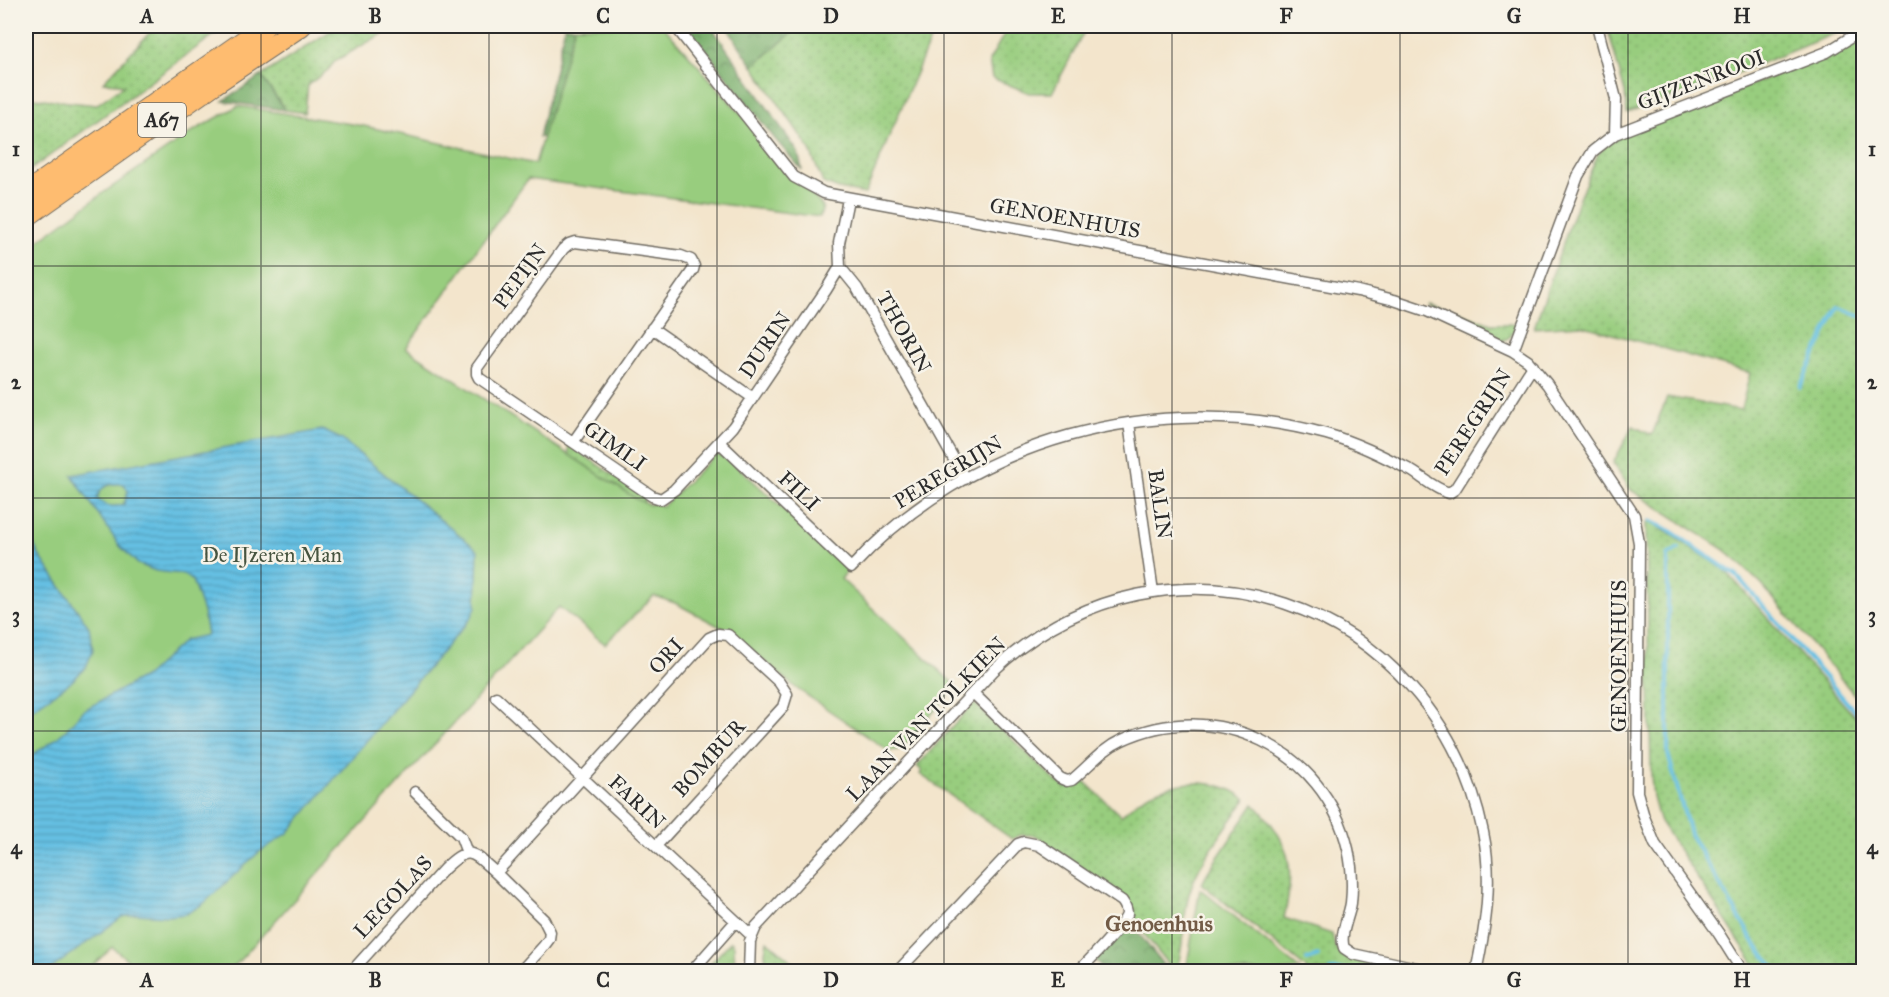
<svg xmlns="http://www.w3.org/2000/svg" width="1889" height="997" viewBox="0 0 1889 997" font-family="'IM FELL Great Primer',serif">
  <defs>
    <pattern id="grass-dots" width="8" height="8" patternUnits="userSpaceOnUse" patternTransform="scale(1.5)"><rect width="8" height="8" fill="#98cd7e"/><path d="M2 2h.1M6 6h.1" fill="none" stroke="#83b06d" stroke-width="1.8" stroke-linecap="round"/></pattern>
    <pattern id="forest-crowns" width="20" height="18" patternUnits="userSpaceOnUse" patternTransform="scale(1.5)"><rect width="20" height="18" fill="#7ab06d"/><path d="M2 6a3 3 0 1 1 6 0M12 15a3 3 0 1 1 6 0" fill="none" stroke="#648f5a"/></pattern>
    <pattern id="water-rules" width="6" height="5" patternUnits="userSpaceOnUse" patternTransform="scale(1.5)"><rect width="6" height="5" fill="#65c0e3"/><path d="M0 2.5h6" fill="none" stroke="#539cb8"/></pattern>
  </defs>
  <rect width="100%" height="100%" fill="#f7f3e8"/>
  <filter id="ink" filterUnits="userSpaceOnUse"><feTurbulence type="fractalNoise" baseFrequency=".0167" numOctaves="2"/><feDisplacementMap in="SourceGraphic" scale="12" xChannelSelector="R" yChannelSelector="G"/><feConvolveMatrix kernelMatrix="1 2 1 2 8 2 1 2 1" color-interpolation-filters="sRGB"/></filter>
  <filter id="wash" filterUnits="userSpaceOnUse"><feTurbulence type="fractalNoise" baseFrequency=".008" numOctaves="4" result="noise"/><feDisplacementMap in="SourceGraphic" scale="24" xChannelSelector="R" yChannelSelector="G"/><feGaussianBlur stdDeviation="1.35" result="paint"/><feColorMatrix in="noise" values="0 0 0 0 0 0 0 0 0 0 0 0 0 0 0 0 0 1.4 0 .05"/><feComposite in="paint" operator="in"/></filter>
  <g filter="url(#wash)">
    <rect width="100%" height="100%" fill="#f3e5cc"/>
    <path fill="url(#grass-dots)" stroke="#627c54" stroke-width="1.5" d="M 156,26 L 226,26 L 26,173 L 26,97 L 96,105 L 124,85 L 103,82 Z
      M 338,26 L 396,26 L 335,61 L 328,70 L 308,85 L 305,113 L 285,110 L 261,76 Z
      M 800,26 L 927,26 L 933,33 L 865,194 L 839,189 L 823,183 L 809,148 L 753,66 Z
      M 1002,26 L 1087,26 L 1052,93 L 1029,93 L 992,78 L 989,61 L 1007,29 Z
      M 1607,26 L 1853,26 L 1715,82 L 1627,113 L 1625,93 Z
      M 1863,38 L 1863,705 L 1762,585 L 1738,562 L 1723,549 L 1631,490 L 1613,463 L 1633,426 L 1652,435 L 1667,397 L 1741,410 L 1750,373 L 1581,325 L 1534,328 L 1577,203 L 1598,154 L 1608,143 L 1630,131 L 1840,50 Z
      M 1424,303 L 1459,312 L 1491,324 L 1517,324 L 1510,337 L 1501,342 Z
      M 568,444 L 646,498 L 624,529 L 577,507 Z
      M 1648,522 L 1651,522 L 1724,569 L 1863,726 L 1863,971 L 1759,971 L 1659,820 L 1653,797 L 1651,776 L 1646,525 Z
      M 974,703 L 1057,782 L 1065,787 L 1084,781 L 1121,816 C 1126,811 1132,805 1139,800 C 1164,784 1197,778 1226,788 C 1233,790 1240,795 1246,799 C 1228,826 1197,863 1189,894 C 1182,919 1185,946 1176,971 L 1173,971 L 1131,917 L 1132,907 L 1126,898 L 1035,835 L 1021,835 L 1012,839 L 920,774 L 922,771 L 917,766 Z
      M 1254,804 C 1291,841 1296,868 1284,918 L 1332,934 L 1335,947 L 1346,955 L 1410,971 L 1306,971 L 1306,968 L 1202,884 L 1208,872 Z
      M 731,941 L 734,945 L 735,971 L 704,971 Z
      M 767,941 L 770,943 L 803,971 L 779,971 L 766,962 L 765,952 Z"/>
    <path fill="url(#forest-crowns)" stroke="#526e4c" stroke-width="1.5" d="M 565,26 L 584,26 L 559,139 L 539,137 Z
      M 687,26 L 711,26 L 798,152 L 802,170 L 775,139 Z
      M 726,26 L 800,26 L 753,66 Z
      M 261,76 L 285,110 L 223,101 Z
      M 1129,921 L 1168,971 L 1128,971 L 1127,967 L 1122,971 L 1106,971 L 1094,959 Z"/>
    <path fill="#98cd7e" stroke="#627c54" stroke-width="1.5" d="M 575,26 L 663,26 L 823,207 L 820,217 L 528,179 L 406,348 L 638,500 L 650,505 L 652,503 L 663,506 L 715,455 L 726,456 L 849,569 L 841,579 L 956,686 L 901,749 L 889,751 L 796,688 L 728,631 L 675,603 L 654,596 L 605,644 L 559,607 L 230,971 L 141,971 L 112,947 L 87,971 L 26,971 L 26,250 L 103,193 L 195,130 L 238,106 L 364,126 L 535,164 Z
      M 1200,889 L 1300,969 L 1276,972 L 1186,971 Z"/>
    <path fill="url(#water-rules)" stroke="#487687" stroke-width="1.5" fill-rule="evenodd" d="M 322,430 L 341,439 L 478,550 L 476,607 L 471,618 L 288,833 L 258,853 L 203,904 L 186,914 L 168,916 L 136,914 L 122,917 L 48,971 L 26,971 L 26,759 L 52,742 L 65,731 L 84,710 L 147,675 L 185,640 L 207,635 L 203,612 L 192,580 L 182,574 L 156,571 L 138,564 L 119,545 L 72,475 ZM 114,484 L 124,484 L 128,491 L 124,504 C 113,508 106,506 97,499 C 100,489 103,486 114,484 Z
      M 26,529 L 39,555 L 89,627 L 93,650 L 86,667 L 71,682 L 26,713 Z"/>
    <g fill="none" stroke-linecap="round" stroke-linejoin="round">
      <path stroke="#65c0e3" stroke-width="4" d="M 1800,387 L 1838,306 L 1864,317
        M 1650,521 L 1669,530 L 1737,576 L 1864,722
        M 1679,548 L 1668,555 L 1668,754 L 1690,834 L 1755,944 L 1778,972
        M 1307,960 L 1318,956
        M 1330,970 L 1364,970 L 1366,972"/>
    </g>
  </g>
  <g filter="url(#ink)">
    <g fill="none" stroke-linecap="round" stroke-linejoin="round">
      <defs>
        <path id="street" d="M 675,26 L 794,177 L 824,193 L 1358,291 L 1394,300 L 1427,311 L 1513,351 L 1528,361 L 1547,384 L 1634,515 L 1639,543 L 1637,792 L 1644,817 L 1655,844 L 1719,934 L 1743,972
          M 1597,26 L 1616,99 L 1615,134
          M 848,199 L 839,243 L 840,267 L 857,288 L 965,479
          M 652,328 L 753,398
          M 1513,351 L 1578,176 L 1593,151 L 1615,134 L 1827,52 L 1858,33 L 1864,28
          M 1129,423 L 1153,592
          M 574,441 L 693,270 L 694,266 L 691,260 L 681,256 L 575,242 L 569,244 L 563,249 L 477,368 L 477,374 L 479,378 L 652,496 L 661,499 L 674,490 L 733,427 L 826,290 L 840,267
          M 720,443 L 851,568 C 969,439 1158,388 1326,434 C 1355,442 1383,456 1410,470 C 1422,477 1435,489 1449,493 L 1455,489 L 1533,366
          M 973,693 L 1060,778 L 1067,781 L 1072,780 C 1089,766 1102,749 1122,740 C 1215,696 1325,749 1348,849 C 1352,867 1353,885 1351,903 C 1349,917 1339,935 1344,948 L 1353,954 L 1435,972
          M 496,697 L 751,935
          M 415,792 L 461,837 L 467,853
          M 496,873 L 544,920 L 550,932 L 549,939 L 543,947 L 520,972
          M 351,972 L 444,869 C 470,844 472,852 496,873 L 709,638 L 718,634 L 728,635 L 779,682 L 787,694 L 783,707 L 656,846
          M 691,972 L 736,921
          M 749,972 L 750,941 L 756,927 L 993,671 C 1168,508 1435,601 1483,832 C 1493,879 1486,925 1476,972
          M 897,972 L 1018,844 L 1024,842 L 1039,845 L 1122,901 C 1125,905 1127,909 1127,914 C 1125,925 1088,961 1078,972"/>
        <path id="highway" d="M 26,193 L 265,26
          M 26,217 L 213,85 L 301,26"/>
      </defs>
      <use href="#street" stroke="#716c63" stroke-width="13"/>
      <use href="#highway" stroke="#716c63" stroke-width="22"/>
      <use href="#street" stroke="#fff" stroke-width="10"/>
      <use href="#highway" stroke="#febc70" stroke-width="20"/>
    </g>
  </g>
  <path fill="none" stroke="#2b2b2b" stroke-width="1.5" stroke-opacity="0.55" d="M 261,26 L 261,972M 489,26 L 489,972M 717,26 L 717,972M 944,26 L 944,972M 1172,26 L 1172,972M 1400,26 L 1400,972M 1628,26 L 1628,972M 26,266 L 1864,266M 26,498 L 1864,498M 26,731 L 1864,731"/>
  <g text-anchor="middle" stroke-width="5" stroke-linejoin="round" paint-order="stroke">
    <rect fill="#f7f3e8" stroke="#686764" stroke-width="1.5" x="138" y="103" width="48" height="34" rx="4.5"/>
    <g font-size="20" font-weight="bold" fill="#2b2b2b">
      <text x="162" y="127">A67</text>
    </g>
    <g font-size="21" fill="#2b2b2b" stroke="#f7f3e8">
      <text transform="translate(1701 80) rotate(-21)" y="7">GIJZENROOI</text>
      <text transform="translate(1065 218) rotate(10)" y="7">GENOENHUIS</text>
      <text transform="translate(520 276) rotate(-54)" y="7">PEPIJN</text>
      <text transform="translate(904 332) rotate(61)" y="7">THORIN</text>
      <text transform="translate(765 345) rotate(-56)" y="7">DURIN</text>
      <text transform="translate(1473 422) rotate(-57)" y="7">PEREGRIJN</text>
      <text transform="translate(615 446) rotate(35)" y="7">GIMLI</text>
      <text transform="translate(948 472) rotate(-31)" y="7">PEREGRIJN</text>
      <text transform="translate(799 491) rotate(43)" y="7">FILI</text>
      <text transform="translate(1160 504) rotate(82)" y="7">BALIN</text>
      <text transform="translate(666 656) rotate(-48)" y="7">ORI</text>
      <text transform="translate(1619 656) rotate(-90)" y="7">GENOENHUIS</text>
      <text transform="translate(926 719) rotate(-46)" y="7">LAAN VAN TOLKIEN</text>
      <text transform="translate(709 758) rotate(-48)" y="7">BOMBUR</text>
      <text transform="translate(637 802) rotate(43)" y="7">FARIN</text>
      <text transform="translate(393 897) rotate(-47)" y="7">LEGOLAS</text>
    </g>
    <g font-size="21" fill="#465440" stroke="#f7f3e8">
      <text x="272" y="562">De IJzeren Man</text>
    </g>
    <g font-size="22" font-weight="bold" fill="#725b46" stroke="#f7f3e8">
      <text x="1159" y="931">Genoenhuis</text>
    </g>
  </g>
  <rect width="1889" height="997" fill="none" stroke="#f7f3e8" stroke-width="66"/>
  <rect x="33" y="33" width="1823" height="931" fill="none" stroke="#2b2b2b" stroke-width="2"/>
  <g font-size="20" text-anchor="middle" font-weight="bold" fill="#2b2b2b">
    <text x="147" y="23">A</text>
    <text x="375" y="23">B</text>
    <text x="603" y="23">C</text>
    <text x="831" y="23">D</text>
    <text x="1058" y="23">E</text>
    <text x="1286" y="23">F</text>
    <text x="1514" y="23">G</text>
    <text x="1742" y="23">H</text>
    <text x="16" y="156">1</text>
    <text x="1872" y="156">1</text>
    <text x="16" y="389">2</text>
    <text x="1872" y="389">2</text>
    <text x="16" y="622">3</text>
    <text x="1872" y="622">3</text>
    <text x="16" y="854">4</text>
    <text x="1872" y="854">4</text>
    <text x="147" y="987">A</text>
    <text x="375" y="987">B</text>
    <text x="603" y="987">C</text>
    <text x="831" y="987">D</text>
    <text x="1058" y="987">E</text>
    <text x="1286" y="987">F</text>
    <text x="1514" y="987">G</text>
    <text x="1742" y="987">H</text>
  </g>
</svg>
